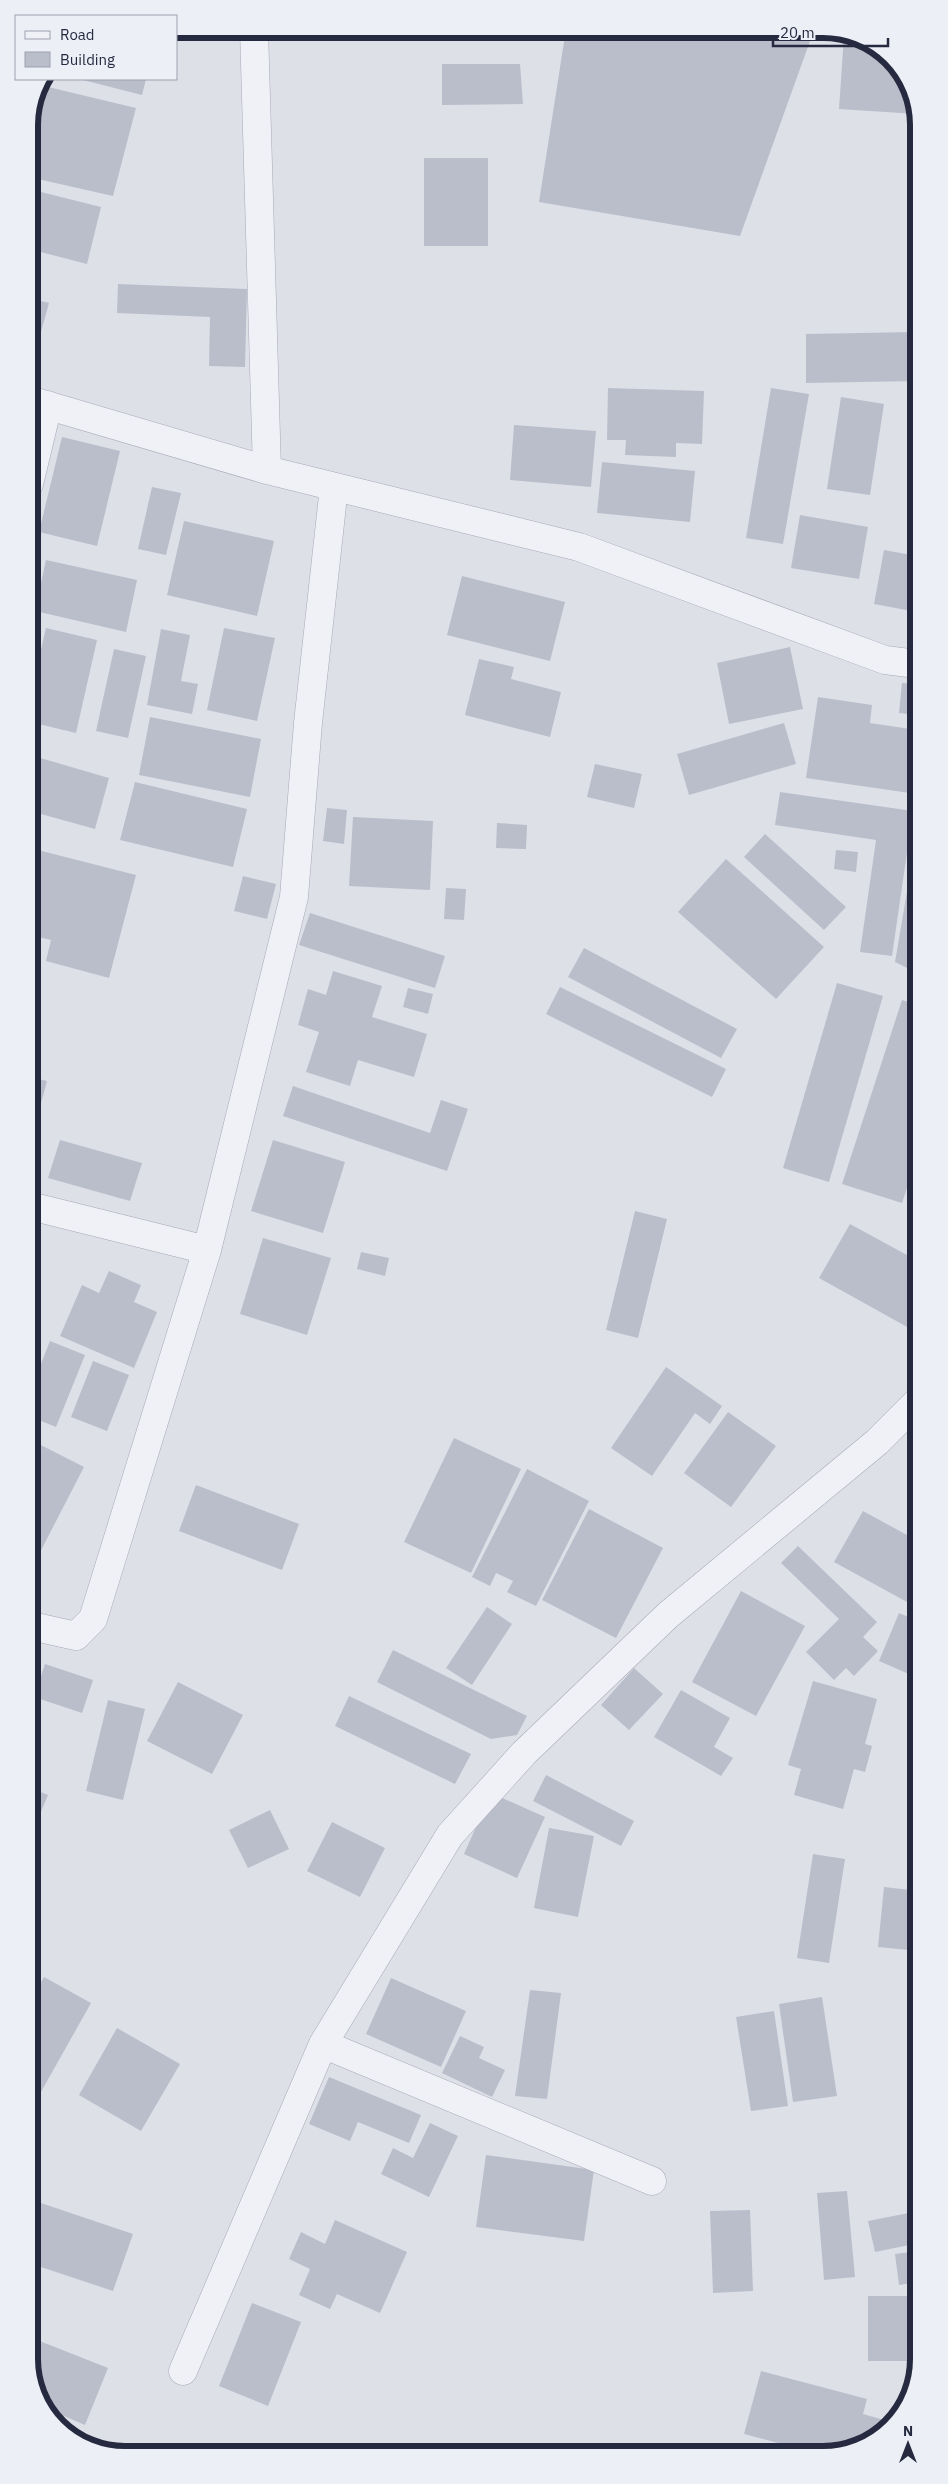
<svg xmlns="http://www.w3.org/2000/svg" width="948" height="2484" viewBox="0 0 948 2484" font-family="'IBM Plex Sans',sans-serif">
  <rect width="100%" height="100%" fill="#dee0e8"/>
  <path fill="#babecb" d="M 566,29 L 763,29 L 810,41 L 740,236 L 539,202 Z
    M 844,35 L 886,52 L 916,100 L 916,114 L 839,109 Z
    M 442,64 L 520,64 L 523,104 L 442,105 Z
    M 79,79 L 146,79 L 142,95 Z
    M 44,86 L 136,108 L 113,196 L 29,177 L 29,119 Z
    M 424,158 L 488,158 L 488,246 L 424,246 Z
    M 29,189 L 101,207 L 87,264 L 29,249 Z
    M 118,284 L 247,289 L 245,367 L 209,366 L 210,317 L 117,313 Z
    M 29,298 L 49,303 L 39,339 L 29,336 Z
    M 916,332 L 916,381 L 806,383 L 806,334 Z
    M 608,388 L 704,391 L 702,444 L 676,443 L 676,457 L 625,455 L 626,440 L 607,440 Z
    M 771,388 L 809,394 L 783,544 L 746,538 Z
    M 841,397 L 884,404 L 870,495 L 827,489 Z
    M 514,425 L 596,431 L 591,487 L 510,480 Z
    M 62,437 L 120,451 L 97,546 L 39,532 Z
    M 602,462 L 695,471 L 690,522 L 597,513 Z
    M 152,487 L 181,493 L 166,555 L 138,549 Z
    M 800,515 L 868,527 L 859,579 L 791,568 Z
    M 184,521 L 274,541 L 257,616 L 167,595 Z
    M 884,550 L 917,556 L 917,612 L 874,604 Z
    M 46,560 L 137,580 L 126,632 L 35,611 Z
    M 462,576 L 565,602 L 550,661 L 447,635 Z
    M 46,628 L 97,640 L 76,733 L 30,722 L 30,697 Z
    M 224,628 L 275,638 L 257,721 L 207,710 Z
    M 161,629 L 190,635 L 181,681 L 198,684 L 192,714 L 147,705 Z
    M 790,647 L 803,709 L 729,724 L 717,663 Z
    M 114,649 L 146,656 L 128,738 L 96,731 Z
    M 479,659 L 514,667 L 511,679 L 561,692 L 550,737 L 465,715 Z
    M 902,683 L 917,684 L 917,715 L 899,713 Z
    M 818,697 L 872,705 L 870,723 L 917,730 L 917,794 L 806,778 Z
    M 150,717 L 261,739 L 250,797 L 139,775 Z
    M 784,723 L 796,764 L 689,795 L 677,754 Z
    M 30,755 L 109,778 L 95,829 L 30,811 Z
    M 595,764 L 642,774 L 634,808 L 587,797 Z
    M 135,782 L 247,809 L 233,867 L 120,840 Z
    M 780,792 L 913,811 L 892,956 L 860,952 L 876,840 L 775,825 Z
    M 327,808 L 347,810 L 344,844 L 323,841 Z
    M 353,817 L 433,821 L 430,890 L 349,886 Z
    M 497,823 L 527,825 L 526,849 L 496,848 Z
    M 765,834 L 846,907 L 824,930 L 744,857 Z
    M 30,848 L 136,875 L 109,978 L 46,961 L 51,940 L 30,935 Z
    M 836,850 L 858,852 L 856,872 L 834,869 Z
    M 726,859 L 824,947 L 776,999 L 678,912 Z
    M 910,874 L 917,875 L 917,973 L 895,962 Z
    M 243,876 L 276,884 L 267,919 L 234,911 Z
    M 446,888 L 466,889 L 464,920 L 444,919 Z
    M 310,913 L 445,956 L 435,988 L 299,945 Z
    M 584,948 L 737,1029 L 721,1058 L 568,977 Z
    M 333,971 L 382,986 L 372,1017 L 427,1034 L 414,1077 L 358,1060 L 350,1086 L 306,1072 L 319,1032 L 298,1025 L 308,989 L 326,995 Z
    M 837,983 L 883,996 L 829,1182 L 783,1168 Z
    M 560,987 L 726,1069 L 712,1097 L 546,1014 Z
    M 408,988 L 433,994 L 428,1014 L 403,1007 Z
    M 902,1000 L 917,1005 L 917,1158 L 902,1203 L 842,1184 Z
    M 30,1077 L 47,1081 L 31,1141 L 30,1141 Z
    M 293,1086 L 430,1133 L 441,1100 L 468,1109 L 447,1171 L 283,1116 Z
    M 60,1140 L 142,1163 L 130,1201 L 48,1178 Z
    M 273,1140 L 345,1162 L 323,1233 L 251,1211 Z
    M 635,1211 L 667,1219 L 638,1338 L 606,1330 Z
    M 850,1224 L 918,1261 L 918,1333 L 819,1278 Z
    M 263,1238 L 331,1258 L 307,1335 L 240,1314 Z
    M 361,1252 L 389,1258 L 385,1276 L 357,1269 Z
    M 109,1271 L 141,1285 L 134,1302 L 157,1312 L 134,1368 L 60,1336 L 82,1285 L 99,1293 Z
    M 50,1341 L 85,1355 L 56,1427 L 31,1417 L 31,1389 Z
    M 93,1361 L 129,1375 L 107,1431 L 71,1417 Z
    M 666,1367 L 722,1406 L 710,1424 L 695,1413 L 652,1476 L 611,1448 Z
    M 728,1412 L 776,1446 L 731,1507 L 684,1473 Z
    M 454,1438 L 521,1469 L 471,1573 L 404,1542 Z
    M 31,1440 L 84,1467 L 36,1560 L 31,1557 Z
    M 527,1469 L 589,1501 L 536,1606 L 507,1592 L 513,1581 L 496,1573 L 490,1586 L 472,1577 Z
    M 196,1485 L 299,1524 L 282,1570 L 179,1531 Z
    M 589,1509 L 663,1548 L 616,1638 L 542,1600 Z
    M 863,1511 L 918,1541 L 918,1608 L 834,1562 Z
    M 798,1546 L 877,1622 L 863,1637 L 878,1651 L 854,1676 L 846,1668 L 834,1680 L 806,1652 L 839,1619 L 781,1563 Z
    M 741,1591 L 805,1626 L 756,1716 L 692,1682 Z
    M 487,1607 L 512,1624 L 472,1685 L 446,1668 Z
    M 899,1613 L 918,1621 L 918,1678 L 879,1661 Z
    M 393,1650 L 527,1716 L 517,1735 L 491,1739 L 377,1682 Z
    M 45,1664 L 93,1680 L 82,1713 L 34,1697 Z
    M 634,1668 L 663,1694 L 629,1730 L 601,1705 Z
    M 813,1681 L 877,1699 L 865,1744 L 872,1746 L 865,1772 L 854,1769 L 843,1809 L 794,1795 L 801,1769 L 788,1765 Z
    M 178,1682 L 243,1715 L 212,1774 L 147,1741 Z
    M 681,1690 L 730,1718 L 714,1747 L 733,1758 L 721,1776 L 654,1737 Z
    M 349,1696 L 471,1754 L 455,1784 L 335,1726 Z
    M 108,1700 L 145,1709 L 123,1800 L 86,1791 Z
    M 546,1775 L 634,1821 L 621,1846 L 533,1801 Z
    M 31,1788 L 48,1795 L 37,1821 L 31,1819 Z
    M 491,1793 L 545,1817 L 517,1878 L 464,1854 Z
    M 270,1810 L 289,1849 L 248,1868 L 229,1830 Z
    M 332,1822 L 385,1848 L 360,1897 L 307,1871 Z
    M 549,1828 L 594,1836 L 578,1917 L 534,1908 Z
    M 813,1854 L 845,1859 L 829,1963 L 797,1958 Z
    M 884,1887 L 919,1891 L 919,1951 L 878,1947 Z
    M 44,1977 L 91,2003 L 37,2099 L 32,2096 L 32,1998 Z
    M 391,1978 L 466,2011 L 441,2067 L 366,2034 Z
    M 530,1990 L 561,1993 L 547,2099 L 515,2096 Z
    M 822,1997 L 837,2096 L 793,2102 L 779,2004 Z
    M 774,2011 L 788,2106 L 751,2111 L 736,2017 Z
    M 117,2028 L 180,2064 L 141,2131 L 79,2095 Z
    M 460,2036 L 484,2047 L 479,2058 L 505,2070 L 492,2097 L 442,2073 Z
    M 329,2077 L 421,2115 L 409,2143 L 358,2122 L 350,2141 L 309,2124 Z
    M 430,2123 L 458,2136 L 429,2197 L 381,2174 L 393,2148 L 413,2158 Z
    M 486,2155 L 594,2170 L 584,2241 L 476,2227 Z
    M 847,2191 L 855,2277 L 824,2280 L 817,2193 Z
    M 32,2200 L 133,2234 L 113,2291 L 32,2264 Z
    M 750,2210 L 753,2291 L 713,2293 L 710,2211 Z
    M 919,2211 L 919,2243 L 875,2252 L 868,2221 Z
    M 335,2220 L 407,2252 L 380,2313 L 337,2294 L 330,2309 L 299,2295 L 310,2269 L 289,2259 L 301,2232 L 325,2244 Z
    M 919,2251 L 919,2282 L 899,2285 L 895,2254 Z
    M 868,2296 L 919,2296 L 919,2361 L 868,2361 Z
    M 252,2303 L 301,2322 L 268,2406 L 219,2386 Z
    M 32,2338 L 108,2368 L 85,2425 L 50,2410 L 32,2384 Z
    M 761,2371 L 867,2399 L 863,2414 L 884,2420 L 881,2430 L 848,2452 L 813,2452 L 744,2434 Z"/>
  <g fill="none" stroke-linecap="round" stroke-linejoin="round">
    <defs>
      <path id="street" d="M 254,29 L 267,470
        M 29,400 L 267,470 L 579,547 L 885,660 L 917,664
        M 29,484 L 48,405
        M 30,1206 L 207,1250
        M 31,1626 L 76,1636 L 93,1619 L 207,1250 L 294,897 L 308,723 L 334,487
        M 323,2044 L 652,2181
        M 183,2371 L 323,2044 L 450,1835 L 524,1753 L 668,1615 L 877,1442 L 918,1401"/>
    </defs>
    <use href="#street" stroke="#a7a9b6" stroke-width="29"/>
    <use href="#street" stroke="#f0f1f6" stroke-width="28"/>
  </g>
  <path d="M0 0H948V2484H0ZM125 38H823A87 87 0 0 1 910 125V2359A87 87 0 0 1 823 2446H125A87 87 0 0 1 38 2359V125A87 87 0 0 1 125 38Z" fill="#edeff6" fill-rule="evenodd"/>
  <path fill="none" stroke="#262a40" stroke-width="6" d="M125 38H823A87 87 0 0 1 910 125V2359A87 87 0 0 1 823 2446H125A87 87 0 0 1 38 2359V125A87 87 0 0 1 125 38Z"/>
  <rect x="15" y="15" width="162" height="65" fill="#edeff6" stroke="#9da0ad"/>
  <rect x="25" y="31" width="25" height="8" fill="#f0f1f6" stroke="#9da0ad"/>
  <text x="60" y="40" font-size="15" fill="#262a40">Road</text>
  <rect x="25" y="52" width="25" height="15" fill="#babecb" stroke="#9da0ad"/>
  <text x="60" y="65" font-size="15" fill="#262a40">Building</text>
  <g transform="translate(908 2444)" stroke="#edeff6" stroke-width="4" paint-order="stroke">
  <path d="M0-4L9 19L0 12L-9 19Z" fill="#262a40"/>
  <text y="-8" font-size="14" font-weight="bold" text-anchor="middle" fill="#262a40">N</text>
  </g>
  <path d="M773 38v8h115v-8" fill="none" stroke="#262a40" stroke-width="2.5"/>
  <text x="780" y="38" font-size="15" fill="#262a40" stroke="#edeff6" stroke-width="4" paint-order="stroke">20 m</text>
</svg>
